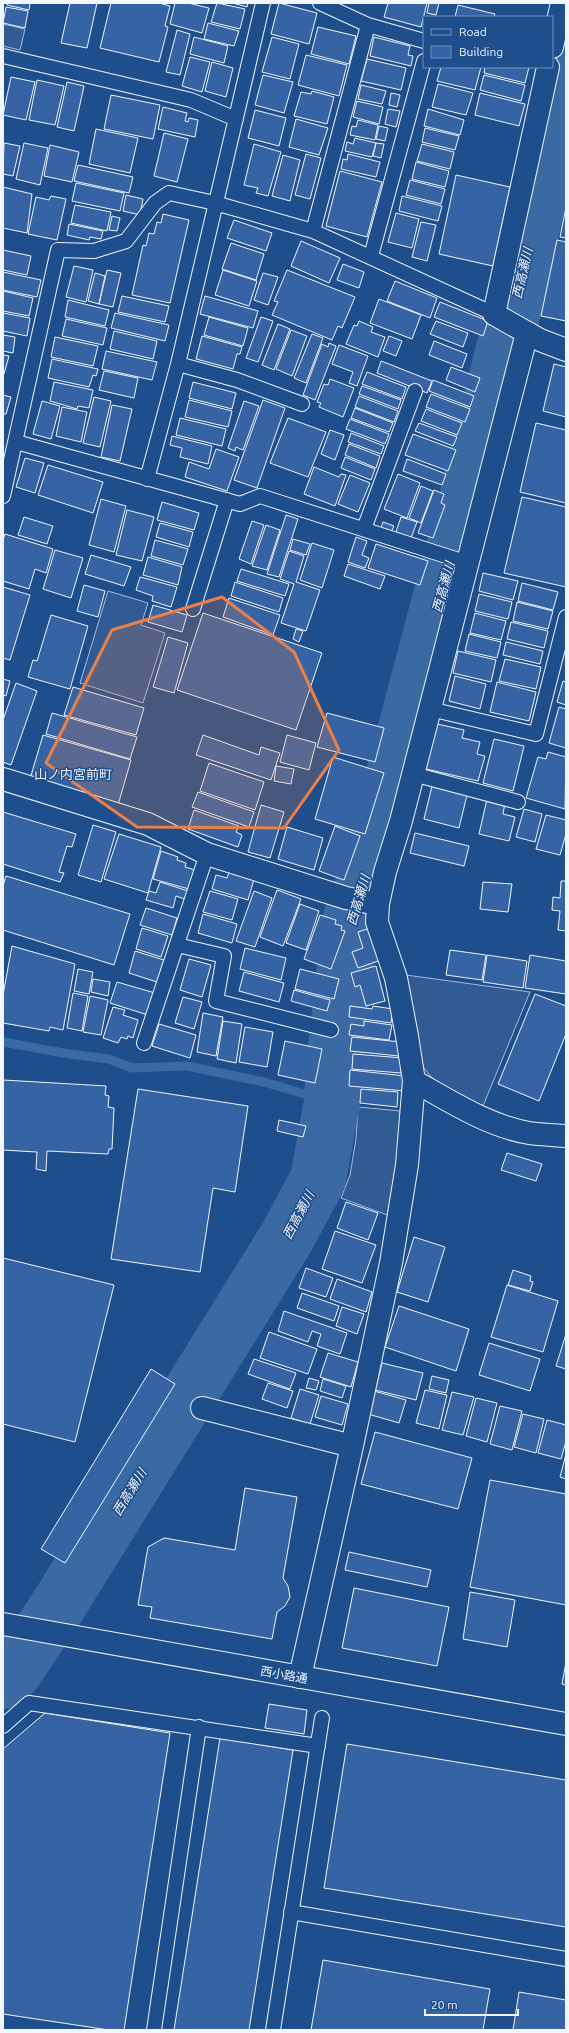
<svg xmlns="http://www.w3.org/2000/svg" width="569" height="2033" viewBox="0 0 569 2033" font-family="Ubuntu,'Noto Sans JP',sans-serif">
  <rect width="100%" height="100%" fill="#1f4e8c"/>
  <path fill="#305b95" stroke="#a8bbd7" d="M 3,24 L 25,29 L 20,50 L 3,46 Z
    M 108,591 L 148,603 L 141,625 L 165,633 L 143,703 L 80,683 Z
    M 406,975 L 530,992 L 483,1106 L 437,1084 L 424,1068 L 416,1052 Z
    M 358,1107 L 401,1111 L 397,1162 L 390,1216 L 341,1198 L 350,1175 L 356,1139 Z"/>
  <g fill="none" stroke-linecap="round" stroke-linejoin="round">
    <path stroke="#3b69a3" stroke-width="9" d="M 3,1042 L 69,1054 L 109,1059 L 132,1068 L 187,1066 L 264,1082 L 332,1102"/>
    <path stroke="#3b69a3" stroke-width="56" d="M 3,1681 L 14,1672 L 58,1606 L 287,1237 L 318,1179 L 332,1102 L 334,1067 L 350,921 L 369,867 L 469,491 L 519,287 L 566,73"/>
  </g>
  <path fill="#3563a3" stroke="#f2f6ff" d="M 7,3 L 30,3 L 29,10 L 7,5 Z
    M 70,3 L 97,3 L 87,48 L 61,43 Z
    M 111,3 L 159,3 L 170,6 L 165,26 L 168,27 L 159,62 L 100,48 Z
    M 175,3 L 188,3 L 209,8 L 202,33 L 170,24 Z
    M 217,3 L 245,9 L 240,29 L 211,22 Z
    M 232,3 L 248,3 L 247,7 Z
    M 279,3 L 317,13 L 309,44 L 271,34 Z
    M 388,3 L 427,3 L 421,27 L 384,17 Z
    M 429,3 L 439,3 L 436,15 L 427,13 Z
    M 458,5 L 495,14 L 494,17 L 455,17 Z
    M 6,7 L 28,11 L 25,28 L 3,23 Z
    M 208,23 L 239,31 L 234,46 L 204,39 Z
    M 318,27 L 356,36 L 349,64 L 311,54 Z
    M 177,30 L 190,34 L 180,75 L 166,72 Z
    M 194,37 L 228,46 L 224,63 L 190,54 Z
    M 272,37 L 299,44 L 290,79 L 262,72 Z
    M 374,37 L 410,46 L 408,55 L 413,56 L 411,66 L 370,56 Z
    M 306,55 L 347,65 L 339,96 L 298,85 Z
    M 190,57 L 210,62 L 202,92 L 182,86 Z
    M 367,59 L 406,68 L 401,90 L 361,81 Z
    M 212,62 L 233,68 L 226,97 L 205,91 Z
    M 441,67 L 481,67 L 475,90 L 437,81 Z
    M 485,67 L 529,67 L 525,83 L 484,73 Z
    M 263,75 L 293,82 L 284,113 L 255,105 Z
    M 484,75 L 525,85 L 521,101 L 480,90 Z
    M 11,77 L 35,82 L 26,120 L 3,115 Z
    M 37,80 L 64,86 L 55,125 L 29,120 Z
    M 67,82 L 84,86 L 74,131 L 57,127 Z
    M 438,84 L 473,93 L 466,115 L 432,107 Z
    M 361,85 L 386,91 L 382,104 L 358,99 Z
    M 312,91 L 334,97 L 327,124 L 294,116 L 301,92 L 311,94 Z
    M 391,93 L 400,95 L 397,107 L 389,105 Z
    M 480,93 L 525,104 L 519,126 L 475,115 Z
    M 111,95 L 160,105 L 153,139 L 104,129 Z
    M 357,101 L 383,107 L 379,124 L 353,117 Z
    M 163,107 L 187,113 L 185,121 L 188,122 L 189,118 L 198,120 L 195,137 L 158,129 Z
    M 388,109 L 400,111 L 396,127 L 385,124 Z
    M 428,109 L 464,120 L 460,135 L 424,126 Z
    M 255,110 L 286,118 L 279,146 L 248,138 Z
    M 296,119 L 328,128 L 319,155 L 289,147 Z
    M 358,120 L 378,125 L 375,140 L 350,135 L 352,126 L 356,127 Z
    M 379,126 L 388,128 L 385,141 L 376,139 Z
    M 425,128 L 459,136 L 455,150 L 422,142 Z
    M 96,129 L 138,138 L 130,173 L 89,164 Z
    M 164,133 L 188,139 L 177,182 L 154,176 Z
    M 355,138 L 376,143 L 372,157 L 345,151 L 347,142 L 353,144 Z
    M 4,143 L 20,146 L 13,176 L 3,174 Z
    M 24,143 L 48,148 L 40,185 L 16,179 Z
    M 376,143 L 384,144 L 381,158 L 373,156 Z
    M 254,144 L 281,152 L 268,196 L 256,193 L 258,188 L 244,185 Z
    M 422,144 L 454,152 L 450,169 L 417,161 Z
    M 50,145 L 79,152 L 72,182 L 44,176 Z
    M 306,154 L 321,158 L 310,199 L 295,195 Z
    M 348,154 L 380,162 L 376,177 L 341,169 L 343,159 L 347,160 Z
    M 283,155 L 300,160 L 290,201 L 272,196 Z
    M 416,162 L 449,171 L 445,187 L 412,179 Z
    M 78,165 L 133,177 L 129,193 L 74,181 Z
    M 340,171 L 382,182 L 367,237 L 326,226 Z
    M 456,175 L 510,187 L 493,266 L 439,254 Z
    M 410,180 L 445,189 L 441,204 L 406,195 Z
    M 76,183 L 124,193 L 120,211 L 72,201 Z
    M 3,187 L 32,194 L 27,233 L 3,228 Z
    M 126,195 L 143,199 L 140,215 L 123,211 Z
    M 51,196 L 66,199 L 57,240 L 28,234 L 36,197 L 49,200 Z
    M 402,196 L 442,206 L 438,221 L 399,211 Z
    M 75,205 L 111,212 L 107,231 L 71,223 Z
    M 566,207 L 566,238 L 560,237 Z
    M 396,213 L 419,219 L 412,248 L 388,242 Z
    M 163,214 L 189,220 L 170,303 L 132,295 L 143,245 L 146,246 L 149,233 L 154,234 L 157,222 L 161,223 Z
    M 112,216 L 120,218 L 117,231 L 109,230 Z
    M 234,220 L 272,233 L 266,251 L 227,238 Z
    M 421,222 L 436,225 L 427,261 L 412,257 Z
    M 69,224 L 103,231 L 101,239 L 90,237 L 89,240 L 67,235 Z
    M 557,240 L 566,242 L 566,321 L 541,316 Z
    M 301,241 L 340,258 L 329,283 L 291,266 Z
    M 231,243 L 264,254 L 256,280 L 222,269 Z
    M 3,250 L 31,256 L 27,275 L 3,270 Z
    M 343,264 L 364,272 L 359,288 L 337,280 Z
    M 74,266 L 93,270 L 86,302 L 66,297 Z
    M 107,270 L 121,273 L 113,307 L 99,304 Z
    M 223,270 L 257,281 L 249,306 L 215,295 Z
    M 287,270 L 355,297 L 342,328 L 338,326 L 332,340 L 272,315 L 278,302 L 274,301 Z
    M 3,272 L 41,280 L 37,297 L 3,290 Z
    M 95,273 L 105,276 L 99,304 L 88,301 Z
    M 263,273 L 278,277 L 268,305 L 254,300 Z
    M 395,281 L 437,298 L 430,318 L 387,301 Z
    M 3,291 L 33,298 L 29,316 L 3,311 Z
    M 122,296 L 169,306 L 165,322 L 118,312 Z
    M 205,296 L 258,311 L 253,328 L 200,314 Z
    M 379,299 L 421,315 L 412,339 L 370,323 Z
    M 68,300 L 109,310 L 105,326 L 65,317 Z
    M 440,302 L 488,321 L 483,336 L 434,317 Z
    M 3,313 L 30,318 L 27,336 L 3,331 Z
    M 115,313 L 169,325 L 165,341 L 111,328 Z
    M 209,317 L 248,328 L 243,346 L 204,335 Z
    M 261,317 L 273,321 L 258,362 L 246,358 Z
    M 66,319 L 107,328 L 103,345 L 62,336 Z
    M 359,321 L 373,327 L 371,332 L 385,337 L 378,357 L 346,344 L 354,325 L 357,326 Z
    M 436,321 L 468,333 L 463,347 L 430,334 Z
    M 278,324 L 290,329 L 274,370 L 262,365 Z
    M 291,330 L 307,336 L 292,376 L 276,369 Z
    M 114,331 L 157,341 L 153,359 L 110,349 Z
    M 312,334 L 323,338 L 306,383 L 294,378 Z
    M 3,335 L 15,337 L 13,353 L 3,351 Z
    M 202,336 L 242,347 L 240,354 L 237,354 L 233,369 L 196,359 Z
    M 389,336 L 402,341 L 396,356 L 383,351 Z
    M 55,337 L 98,346 L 93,366 L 51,357 Z
    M 434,341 L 467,354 L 462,368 L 429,355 Z
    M 329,343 L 336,346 L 315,400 L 303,395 L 322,344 L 328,347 Z
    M 339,345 L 368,356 L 357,386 L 349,383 L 353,372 L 332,364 Z
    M 106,351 L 157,362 L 152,380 L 102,369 Z
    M 3,355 L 9,356 L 4,374 L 3,374 Z
    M 52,359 L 98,369 L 96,376 L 93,375 L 89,387 L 48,378 Z
    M 381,361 L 432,381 L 427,393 L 377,373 Z
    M 554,364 L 566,367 L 566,417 L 543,411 Z
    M 451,367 L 480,378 L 475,392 L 446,380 Z
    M 104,371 L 138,378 L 134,398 L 99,390 Z
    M 367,372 L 406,387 L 402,399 L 362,384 Z
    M 330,379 L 354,388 L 343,417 L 319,407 L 321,403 L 317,402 L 324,384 L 328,385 Z
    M 433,380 L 474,396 L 470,407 L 429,391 Z
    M 54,382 L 93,390 L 89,408 L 78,406 L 77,409 L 50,401 Z
    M 193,382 L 236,393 L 232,409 L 189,398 Z
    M 362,386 L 401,400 L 398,409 L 359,394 Z
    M 431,394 L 470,409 L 465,422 L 426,407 Z
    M 3,395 L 11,397 L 6,414 L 3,414 Z
    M 359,396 L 398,411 L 394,422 L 355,407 Z
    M 94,397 L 111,401 L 100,447 L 83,443 Z
    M 189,400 L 232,411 L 228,427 L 185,417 Z
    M 263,400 L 285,408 L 257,488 L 234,480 Z
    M 42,401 L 60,406 L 51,439 L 33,434 Z
    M 244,401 L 259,406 L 243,450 L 236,447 L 235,451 L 228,448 Z
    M 112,405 L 132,409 L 120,461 L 101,457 Z
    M 62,407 L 87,412 L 81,442 L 56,436 Z
    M 355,408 L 393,423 L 389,432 L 351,418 Z
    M 426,409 L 462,423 L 457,435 L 421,421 Z
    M 180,418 L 226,429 L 222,446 L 176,435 Z
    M 288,418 L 326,432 L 308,477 L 270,463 Z
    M 350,419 L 389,434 L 385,444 L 346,429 Z
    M 419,423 L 457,437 L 453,446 L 415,431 Z
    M 536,423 L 566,430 L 566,503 L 520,492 Z
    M 330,430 L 344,435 L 335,460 L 321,454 Z
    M 351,433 L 384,446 L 381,454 L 348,442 Z
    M 413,434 L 456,450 L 448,471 L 405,455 Z
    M 172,436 L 212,446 L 208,464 L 180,457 L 182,448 L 170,445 Z
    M 349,444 L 380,456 L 376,468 L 345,455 Z
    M 216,449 L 239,457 L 227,491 L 185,477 L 189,462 L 209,469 Z
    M 345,457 L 375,469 L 371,480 L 341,468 Z
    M 25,458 L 44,463 L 35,493 L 16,487 Z
    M 407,459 L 446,474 L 442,485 L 403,471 Z
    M 48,465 L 103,482 L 93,513 L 38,495 Z
    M 314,467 L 339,477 L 341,474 L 346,475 L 335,506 L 304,494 Z
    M 398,474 L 420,483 L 407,518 L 384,509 Z
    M 350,475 L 370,483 L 358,512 L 338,504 Z
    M 421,486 L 433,491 L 421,523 L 409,518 Z
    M 434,490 L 444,494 L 441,503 L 445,505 L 433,538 L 418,533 Z
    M 522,497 L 566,507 L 566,587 L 504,573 Z
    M 101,499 L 126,506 L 114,552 L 89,545 Z
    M 162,502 L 199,513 L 194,530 L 157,520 Z
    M 127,510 L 154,517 L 142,561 L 116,555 Z
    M 286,515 L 298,519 L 279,577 L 267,574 Z
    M 24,517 L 53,526 L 47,544 L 18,535 Z
    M 401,517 L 417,522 L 411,538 L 396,532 Z
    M 252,521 L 264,525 L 251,564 L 239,559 Z
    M 383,522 L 394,526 L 391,532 L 381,528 Z
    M 160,523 L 193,532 L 189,547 L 156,537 Z
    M 266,525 L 280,530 L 267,570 L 252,566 Z
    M 5,534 L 53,549 L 46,573 L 35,569 L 29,589 L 3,581 L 3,540 Z
    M 356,537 L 367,541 L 362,555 L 369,558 L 365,568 L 348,562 Z
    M 293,539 L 310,544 L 306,555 L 290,550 Z
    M 155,540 L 188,549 L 183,565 L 151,556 Z
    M 312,543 L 334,550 L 322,588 L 300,580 Z
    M 376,544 L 428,561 L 420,585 L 368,568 Z
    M 55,550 L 83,558 L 71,598 L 43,589 Z
    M 289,551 L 304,556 L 296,582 L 320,590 L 306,631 L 281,623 L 294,584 L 280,579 Z
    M 91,555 L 131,567 L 124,586 L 85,574 Z
    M 148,557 L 182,567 L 178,585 L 143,575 Z
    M 348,564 L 385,576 L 380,589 L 344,576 Z
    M 241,569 L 289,584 L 285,596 L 237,581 Z
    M 483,573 L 518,581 L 513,600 L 479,591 Z
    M 140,577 L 177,587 L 171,607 L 152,601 L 153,596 L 136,590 Z
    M 235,582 L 283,598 L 279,612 L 231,596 Z
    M 522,583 L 558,592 L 553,610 L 518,601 Z
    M 84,585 L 105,591 L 98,617 L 77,611 Z
    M 3,587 L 30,595 L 10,660 L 3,658 Z
    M 479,594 L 512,602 L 508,619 L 475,611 Z
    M 229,598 L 280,615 L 273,635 L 223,617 Z
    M 517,602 L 553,611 L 548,629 L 513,621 Z
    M 153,605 L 187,615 L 182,632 L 148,622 Z
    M 203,613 L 322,653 L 296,730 L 177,690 Z
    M 475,613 L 506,621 L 501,640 L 470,633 Z
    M 51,615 L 88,626 L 70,689 L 28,677 L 33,660 L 37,661 Z
    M 511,622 L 548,631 L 544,648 L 507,639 Z
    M 296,629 L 303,631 L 299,642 L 293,639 Z
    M 469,634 L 501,642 L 497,658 L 465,651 Z
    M 168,637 L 188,643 L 174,693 L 153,687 Z
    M 506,642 L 543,651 L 540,664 L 503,655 Z
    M 458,651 L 496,660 L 491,682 L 453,673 Z
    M 505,659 L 541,667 L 536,689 L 499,681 Z
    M 455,676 L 486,684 L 480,709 L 449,701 Z
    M 3,679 L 10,681 L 6,696 L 3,695 Z
    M 563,681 L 566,682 L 566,705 L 557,702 Z
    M 497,682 L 536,692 L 529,721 L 490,712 Z
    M 16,683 L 37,691 L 11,765 L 3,762 L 3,720 Z
    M 73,687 L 144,708 L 136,735 L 64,715 Z
    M 559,707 L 566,709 L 566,748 L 549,743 Z
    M 52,713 L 137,737 L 130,759 L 46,734 Z
    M 327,713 L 384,728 L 375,762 L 317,747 Z
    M 437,724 L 464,730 L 462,738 L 480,742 L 477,754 L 485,756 L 478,781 L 426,769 Z
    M 43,735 L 131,760 L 118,805 L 30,779 Z
    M 203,735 L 259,755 L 261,747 L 280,753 L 271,780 L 196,755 Z
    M 287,735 L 316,743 L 309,770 L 280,762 Z
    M 494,739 L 524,746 L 513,791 L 483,783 Z
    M 548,752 L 566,757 L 565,809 L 526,798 L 538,757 L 546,759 Z
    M 333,757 L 384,773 L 365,834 L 315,819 Z
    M 209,763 L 264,782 L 255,810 L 200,791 Z
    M 276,766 L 294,769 L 291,784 L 274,781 Z
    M 432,786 L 467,795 L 459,828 L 424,819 Z
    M 198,792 L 254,812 L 249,827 L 192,807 Z
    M 487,799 L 505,803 L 503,814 L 515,817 L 509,841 L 479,834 Z
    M 261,805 L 284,812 L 270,858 L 248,852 Z
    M 524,809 L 542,814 L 535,842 L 516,837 Z
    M 194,810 L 239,826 L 236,832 L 242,835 L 238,847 L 188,829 Z
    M 3,812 L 76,834 L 72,847 L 67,846 L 59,872 L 64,873 L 60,882 L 3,864 Z
    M 546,815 L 566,820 L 566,834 L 560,855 L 536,849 Z
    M 93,825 L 116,832 L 101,882 L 78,875 Z
    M 335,826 L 360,836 L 344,880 L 319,871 Z
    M 287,827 L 323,838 L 314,870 L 278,859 Z
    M 415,833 L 469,846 L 464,866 L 410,853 Z
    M 119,834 L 161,847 L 148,893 L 104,879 Z
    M 161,851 L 178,857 L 177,860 L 186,863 L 185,867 L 195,870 L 189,889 L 153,879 Z
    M 229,872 L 254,879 L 248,900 L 212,889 L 216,875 L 227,878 Z
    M 6,876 L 130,914 L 114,965 L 3,930 L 3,886 Z
    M 561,881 L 566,881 L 566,931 L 558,930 L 560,911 L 552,910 L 553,897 L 560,898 Z
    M 160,882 L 188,891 L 185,899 L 176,896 L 173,908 L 146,900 L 149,891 L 156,893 Z
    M 483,882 L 512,884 L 508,912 L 480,909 Z
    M 277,890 L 301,899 L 283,946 L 260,937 Z
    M 210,891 L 238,899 L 232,920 L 203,912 Z
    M 254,891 L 272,898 L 255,947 L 236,941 Z
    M 300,904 L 319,911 L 306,950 L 286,943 Z
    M 146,908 L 177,918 L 172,935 L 140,925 Z
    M 203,914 L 237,924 L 232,943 L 198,933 Z
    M 320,915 L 336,920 L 335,924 L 342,926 L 341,930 L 345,931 L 331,969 L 304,959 Z
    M 373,927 L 384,959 L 358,968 L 352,952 L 363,948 L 358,932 Z
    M 142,928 L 168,936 L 161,957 L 136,949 Z
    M 12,946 L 75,964 L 63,1030 L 50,1027 L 49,1031 L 3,1023 L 3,995 Z
    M 245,948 L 286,958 L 281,980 L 240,969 Z
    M 450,950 L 486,955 L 482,980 L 446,975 Z
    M 135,951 L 164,960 L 157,982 L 129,973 Z
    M 487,955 L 527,961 L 523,988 L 483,982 Z
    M 530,955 L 566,961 L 566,994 L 525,988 Z
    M 189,959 L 211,965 L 202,997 L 180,990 Z
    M 376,966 L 385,1001 L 366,1006 L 360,985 L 355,987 L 351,973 Z
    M 78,969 L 93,972 L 89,994 L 74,991 Z
    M 300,969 L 339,979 L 334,999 L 295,989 Z
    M 244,972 L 284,983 L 279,1002 L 239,991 Z
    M 93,979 L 110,982 L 108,996 L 91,992 Z
    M 117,982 L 155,993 L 148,1015 L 110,1003 Z
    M 294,990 L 330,1000 L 327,1011 L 291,1001 Z
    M 73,993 L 88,996 L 82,1031 L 67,1028 Z
    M 535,994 L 566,1006 L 566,1034 L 539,1101 L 498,1084 Z
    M 90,996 L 108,1000 L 101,1035 L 83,1032 Z
    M 183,997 L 202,1002 L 194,1029 L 175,1023 Z
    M 350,1006 L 372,1009 L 373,1006 L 393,1009 L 391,1023 L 349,1017 Z
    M 113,1007 L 125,1010 L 123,1015 L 138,1020 L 133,1038 L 128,1036 L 127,1039 L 121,1037 L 118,1043 L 103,1038 Z
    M 203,1013 L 223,1017 L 216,1056 L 197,1052 Z
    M 223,1021 L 242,1024 L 236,1063 L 217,1059 Z
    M 364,1021 L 392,1025 L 389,1040 L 349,1035 L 351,1024 L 364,1026 Z
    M 159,1024 L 196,1035 L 190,1058 L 152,1046 Z
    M 245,1027 L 273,1032 L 267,1067 L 239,1062 Z
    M 352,1037 L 401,1042 L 399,1056 L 350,1051 Z
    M 285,1041 L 322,1049 L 315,1083 L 278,1075 Z
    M 353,1054 L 403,1058 L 401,1073 L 352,1069 Z
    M 350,1070 L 406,1076 L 405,1091 L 349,1086 Z
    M 3,1080 L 106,1086 L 105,1095 L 109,1096 L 108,1107 L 114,1108 L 112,1149 L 109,1149 L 108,1154 L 47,1151 L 46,1171 L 36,1169 L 37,1152 L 3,1150 Z
    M 138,1089 L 248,1106 L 235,1192 L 213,1188 L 200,1272 L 111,1259 Z
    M 361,1089 L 398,1092 L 397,1107 L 360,1103 Z
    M 279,1120 L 306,1126 L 303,1137 L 277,1131 Z
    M 507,1153 L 542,1164 L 536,1181 L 501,1170 Z
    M 346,1202 L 378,1213 L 368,1240 L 337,1228 Z
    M 335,1231 L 376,1245 L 362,1283 L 322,1269 Z
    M 414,1237 L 445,1247 L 428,1302 L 397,1292 Z
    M 3,1258 L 114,1285 L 75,1442 L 3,1424 Z
    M 306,1268 L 333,1278 L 326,1297 L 299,1288 Z
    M 513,1270 L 531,1276 L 530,1281 L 533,1282 L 530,1291 L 508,1285 Z
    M 337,1279 L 372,1292 L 366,1312 L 330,1299 Z
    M 507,1285 L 558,1301 L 543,1352 L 491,1337 Z
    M 302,1293 L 339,1306 L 334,1321 L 297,1308 Z
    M 399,1306 L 469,1329 L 456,1371 L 385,1347 Z
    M 342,1307 L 364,1314 L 357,1334 L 336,1326 Z
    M 284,1311 L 347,1333 L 340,1354 L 317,1346 L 321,1334 L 312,1331 L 308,1342 L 278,1331 Z
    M 269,1332 L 317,1349 L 308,1374 L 260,1358 Z
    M 566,1334 L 566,1369 L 556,1366 Z
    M 489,1343 L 540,1359 L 530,1391 L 479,1375 Z
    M 328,1353 L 358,1362 L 351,1387 L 320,1377 Z
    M 254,1359 L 296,1373 L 290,1389 L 248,1374 Z
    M 382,1363 L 423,1373 L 416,1400 L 375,1390 Z
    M 151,1369 L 175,1384 L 65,1563 L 41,1549 Z
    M 432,1376 L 449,1380 L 446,1393 L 429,1389 Z
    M 309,1378 L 319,1381 L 316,1390 L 306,1388 Z
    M 323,1379 L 346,1386 L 342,1398 L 320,1391 Z
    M 268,1383 L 293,1391 L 287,1408 L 262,1399 Z
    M 300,1389 L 319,1395 L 310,1424 L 291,1418 Z
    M 425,1390 L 447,1395 L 439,1429 L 416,1423 Z
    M 374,1391 L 406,1400 L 399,1423 L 368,1414 Z
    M 452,1392 L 474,1397 L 463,1435 L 442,1430 Z
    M 321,1396 L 348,1404 L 342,1425 L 315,1417 Z
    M 476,1398 L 497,1403 L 487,1442 L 466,1436 Z
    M 500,1406 L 522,1411 L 512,1450 L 490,1444 Z
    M 523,1414 L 544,1419 L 536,1453 L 514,1447 Z
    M 547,1420 L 566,1425 L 566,1441 L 561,1459 L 538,1453 Z
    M 375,1432 L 472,1458 L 458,1509 L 361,1484 Z
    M 566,1454 L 566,1479 L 560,1477 Z
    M 490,1480 L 566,1494 L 566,1605 L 470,1587 Z
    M 245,1488 L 297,1497 L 283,1578 L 288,1586 L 290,1597 L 285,1606 L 277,1612 L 272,1639 L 150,1618 L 152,1607 L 138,1605 L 148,1547 L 164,1538 L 235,1550 Z
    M 349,1552 L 431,1570 L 427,1587 L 345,1570 Z
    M 354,1588 L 449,1607 L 437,1666 L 342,1648 Z
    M 470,1592 L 515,1600 L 507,1647 L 463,1639 Z
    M 566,1662 L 566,1685 L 562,1684 Z
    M 269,1704 L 307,1710 L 304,1734 L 265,1728 Z
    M 45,1713 L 170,1733 L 124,2030 L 109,2030 L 3,2014 L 3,1749 Z
    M 220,1738 L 293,1750 L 249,2030 L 174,2030 Z
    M 347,1744 L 566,1780 L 566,1927 L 324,1888 Z
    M 323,1960 L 490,1989 L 483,2030 L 311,2030 Z
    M 519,1992 L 566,2000 L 566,2030 L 513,2030 Z"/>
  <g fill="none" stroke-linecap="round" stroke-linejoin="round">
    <defs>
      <path id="service" d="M 320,3 L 368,25 L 424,41
        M 3,56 L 191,100 L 236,119
        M 313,231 L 368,25
        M 371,256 L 424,61
        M 178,364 L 237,380 L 302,404
        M 16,442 L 240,504 L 260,496 L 468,563
        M 147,479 L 178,364 L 263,3
        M 3,496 L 58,250 L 94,251 L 126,241 L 155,203 L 169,193 L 215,203 L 313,231 L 494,314
        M 364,529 L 415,391
        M 193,609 L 227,500
        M 430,709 L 536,734 L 566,617
        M 413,774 L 518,802
        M 177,945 L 224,956 L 216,1001 L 331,1030
        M 144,1043 L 207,854
        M 3,1726 L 29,1703 L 318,1746
        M 291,1912 L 566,1959
        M 154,2030 L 199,1727
        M 273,2030 L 322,1718"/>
      <path id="minor" d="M 552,47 L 562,3
        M 548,67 L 494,314 L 540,340 L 566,350
        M 3,779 L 148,824 L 207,854 L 346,898 L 378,904
        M 414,1081 C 450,1101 488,1126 529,1133 C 541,1135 554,1135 566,1136
        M 202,1408 L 352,1446
        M 300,1677 L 352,1446 L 391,1263 L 407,1165 L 414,1081 L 407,1036 L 396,978 L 377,922 L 378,904 L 385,872 L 401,821 L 430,709 L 527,333"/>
      <path id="tertiary" d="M 3,1624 L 566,1724"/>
    </defs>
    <use href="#service" stroke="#f2f6ff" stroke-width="16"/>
    <use href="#minor" stroke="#f2f6ff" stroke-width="24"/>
    <use href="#tertiary" stroke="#f2f6ff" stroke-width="24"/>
    <use href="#service" stroke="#1f4e8c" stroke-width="14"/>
    <use href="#minor" stroke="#1f4e8c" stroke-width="22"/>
    <use href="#tertiary" stroke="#1f4e8c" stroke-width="22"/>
  </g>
  <path fill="#ea8049" fill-opacity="0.2" stroke="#ea8049" stroke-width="3" stroke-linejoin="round" d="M 222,597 L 294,652 L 339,750 L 284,828 L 137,827 L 46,763 L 112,630 Z"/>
  <g text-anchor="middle" stroke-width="3" stroke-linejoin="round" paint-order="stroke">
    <g font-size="12" fill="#f2f6ff" stroke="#1f4e8c">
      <text transform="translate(284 1675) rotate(10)" y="4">西小路通</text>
    </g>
    <g font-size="13" font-style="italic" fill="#f2f6ff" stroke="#1f4e8c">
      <text transform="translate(522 273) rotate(-77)" y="5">西高瀬川</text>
      <text transform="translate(443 587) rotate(-75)" y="5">西高瀬川</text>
      <text transform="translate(358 900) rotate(-73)" y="5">西高瀬川</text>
      <text transform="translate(298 1215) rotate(-62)" y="5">西高瀬川</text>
      <text transform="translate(129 1492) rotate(-58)" y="5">西高瀬川</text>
    </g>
    <g font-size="13" fill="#f2f6ff" stroke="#1f4e8c">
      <text x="73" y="779">山ノ内宮前町</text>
    </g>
  </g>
  <rect width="569" height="2033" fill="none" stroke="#f2f6ff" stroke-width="8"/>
  <rect x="423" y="16" width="130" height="52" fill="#1f4e8c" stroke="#7391ba"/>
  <rect x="431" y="29" width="20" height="6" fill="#1f4e8c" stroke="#7391ba"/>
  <text x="459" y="36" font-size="12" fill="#f2f6ff">Road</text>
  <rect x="431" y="46" width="20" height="12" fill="#3563a3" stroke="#7391ba"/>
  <text x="459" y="56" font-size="12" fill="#f2f6ff">Building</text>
  <path d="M425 2009v6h93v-6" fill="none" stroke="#f2f6ff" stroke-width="2"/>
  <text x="431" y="2009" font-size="12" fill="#f2f6ff" stroke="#1f4e8c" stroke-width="3" paint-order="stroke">20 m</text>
</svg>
